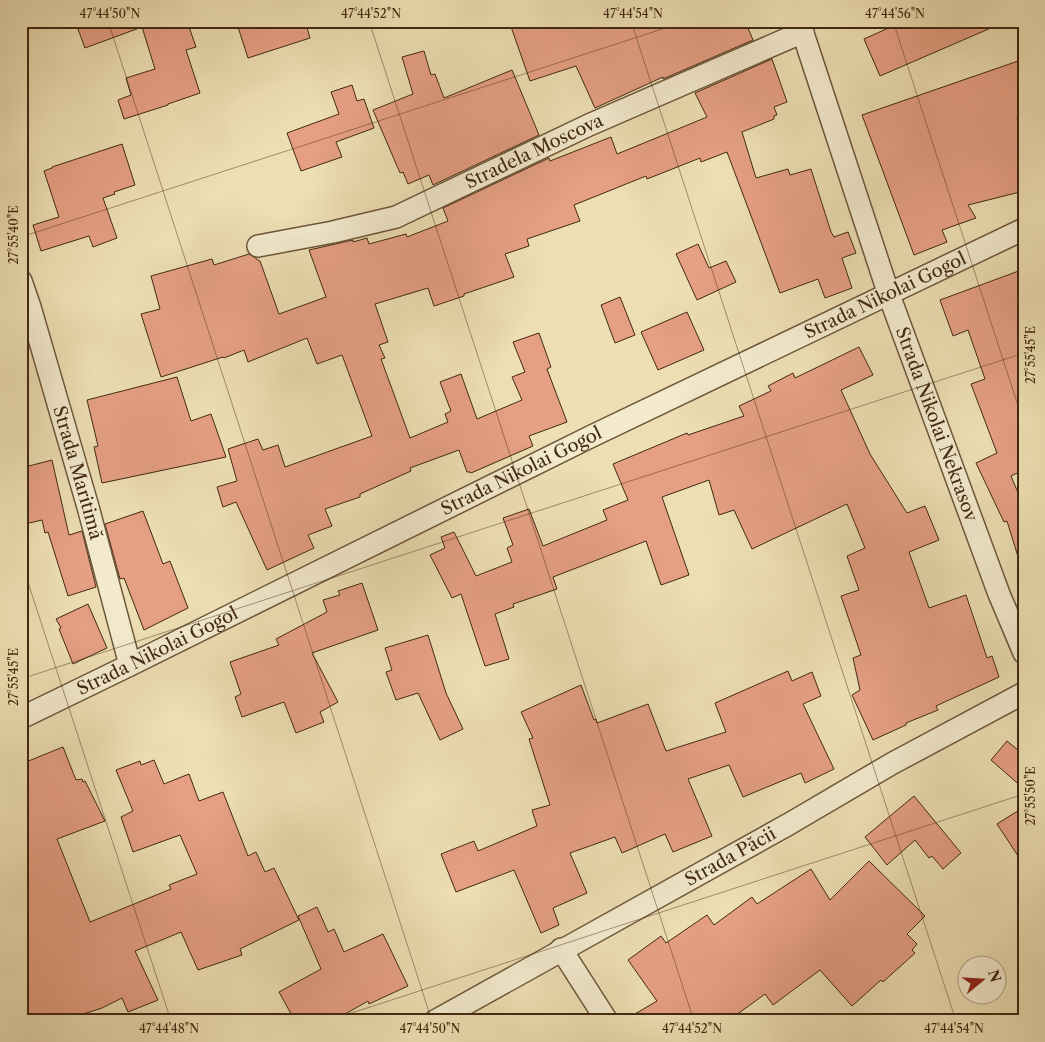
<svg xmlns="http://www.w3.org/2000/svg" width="1045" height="1042" viewBox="0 0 1045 1042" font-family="'Libre Caslon Text',serif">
  <rect width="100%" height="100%" fill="#eddeb3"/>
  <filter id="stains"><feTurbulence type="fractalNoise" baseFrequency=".004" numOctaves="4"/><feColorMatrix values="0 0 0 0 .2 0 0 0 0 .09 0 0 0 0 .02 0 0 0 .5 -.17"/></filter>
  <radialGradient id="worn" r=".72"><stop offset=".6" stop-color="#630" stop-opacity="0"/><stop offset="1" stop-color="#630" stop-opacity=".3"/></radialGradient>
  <path fill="#e59f83" stroke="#412911" d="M 75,21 L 187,21 L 196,47 L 186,50 L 200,93 L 168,104 L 168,105 L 124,119 L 118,100 L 131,95 L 126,78 L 155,69 L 142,27 L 85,48 Z
    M 236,21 L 305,21 L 310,38 L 248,58 Z
    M 509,21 L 745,21 L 753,40 L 663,79 L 663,77 L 595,108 L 576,66 L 530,81 Z
    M 904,21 L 1007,21 L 880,76 L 864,39 Z
    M 424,51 L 431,75 L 435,74 L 444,98 L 512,70 L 539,135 L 433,185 L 429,175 L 408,184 L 403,172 L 400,173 L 373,110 L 413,94 L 402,57 Z
    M 772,59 L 787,102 L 774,107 L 777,115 L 774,116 L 774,119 L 742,132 L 756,178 L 788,169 L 790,175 L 811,169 L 831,232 L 834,237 L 848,232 L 856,253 L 842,258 L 852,288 L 825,298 L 818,279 L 780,293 L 727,152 L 701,162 L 700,158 L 647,179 L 646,176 L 574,205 L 580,221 L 527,239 L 529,246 L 505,254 L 514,277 L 464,294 L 464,296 L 434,306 L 428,288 L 375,304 L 388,342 L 379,345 L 385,358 L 381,359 L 410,438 L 448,422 L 445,414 L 451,411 L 440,382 L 461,374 L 477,419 L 522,400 L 512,377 L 525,372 L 513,342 L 539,333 L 551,367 L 547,369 L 567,422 L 529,436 L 533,446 L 471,473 L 470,472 L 467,472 L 459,450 L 410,468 L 411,471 L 360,494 L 360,497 L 325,509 L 332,526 L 308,535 L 314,548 L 267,570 L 236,502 L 223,507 L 217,487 L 237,481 L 228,449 L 258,439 L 263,450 L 278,445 L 285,467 L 372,436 L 342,355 L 317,364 L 307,338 L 248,362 L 244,350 L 224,358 L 223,357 L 161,377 L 141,314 L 160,309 L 151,276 L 212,259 L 214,265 L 249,254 L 260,261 L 279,314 L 326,297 L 309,250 L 353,240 L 353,242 L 367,238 L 369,244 L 406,234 L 407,237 L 448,221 L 443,208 L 549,158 L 550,161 L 611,137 L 617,154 L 661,136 L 707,117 L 695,93 Z
    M 1024,59 L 1024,116 L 1017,118 L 1024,147 L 1024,191 L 968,205 L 976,218 L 942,230 L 947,242 L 914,255 L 862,115 Z
    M 352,85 L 357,101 L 364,99 L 374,128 L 336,142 L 342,157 L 301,171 L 287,133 L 339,114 L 331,92 Z
    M 122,144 L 135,185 L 114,192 L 115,194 L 103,198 L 117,238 L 93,247 L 89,236 L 41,251 L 33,225 L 59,217 L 44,171 L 52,168 L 52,167 Z
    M 698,244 L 709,268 L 726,261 L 736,282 L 697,300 L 676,254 Z
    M 1024,269 L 1024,470 L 1011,476 L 1024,507 L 1024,559 L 1019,560 L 1007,521 L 1004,522 L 976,463 L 997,453 L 971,384 L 985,379 L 968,330 L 953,336 L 940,300 Z
    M 620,297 L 635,335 L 615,343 L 601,305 Z
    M 687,312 L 704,350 L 658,370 L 641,332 Z
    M 859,347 L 873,375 L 841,390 L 870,454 L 907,513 L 925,506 L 939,540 L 909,552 L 929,608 L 966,595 L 987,658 L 992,656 L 999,677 L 936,706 L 938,710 L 906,723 L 906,725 L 873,740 L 852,695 L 860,690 L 853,658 L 861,655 L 841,596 L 859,590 L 847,556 L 865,548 L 847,504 L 752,549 L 734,510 L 719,515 L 709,480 L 662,497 L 689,575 L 661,585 L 646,541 L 553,577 L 557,589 L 513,604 L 514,607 L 495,614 L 509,659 L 485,666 L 461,594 L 452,598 L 430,555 L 445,548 L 441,537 L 454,532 L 476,576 L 512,562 L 507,548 L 513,545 L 503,518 L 529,509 L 543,546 L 607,520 L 603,510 L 628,500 L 613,464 L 687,433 L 688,435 L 744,416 L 739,406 L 771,391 L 768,386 L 793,373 L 795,378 Z
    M 177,377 L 191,421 L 211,414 L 226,457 L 102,483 L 94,447 L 98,446 L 87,400 Z
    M 52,460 L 69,535 L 82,531 L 96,587 L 68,596 L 48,532 L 45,533 L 42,520 L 21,525 L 21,468 Z
    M 143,511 L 163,564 L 170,561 L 188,608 L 144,630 L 124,578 L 120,579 L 105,524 Z
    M 362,583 L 378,630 L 312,653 L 338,702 L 320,712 L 324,722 L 296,733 L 284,702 L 242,717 L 235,697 L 241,694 L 230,662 L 279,645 L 276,639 L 327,612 L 323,600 L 340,595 L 338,591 Z
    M 88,604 L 107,648 L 73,664 L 59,629 L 61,628 L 56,619 Z
    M 428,635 L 446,693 L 463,729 L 440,740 L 418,693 L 396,700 L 386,672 L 392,670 L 385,648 Z
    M 788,671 L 792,681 L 812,672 L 821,696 L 803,704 L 834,769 L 805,783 L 801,773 L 743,797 L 729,765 L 688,779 L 712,836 L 673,852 L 665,834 L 622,853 L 615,837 L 570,853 L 587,893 L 553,908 L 559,925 L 541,933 L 514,870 L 456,892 L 441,854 L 474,841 L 478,851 L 537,826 L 532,810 L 550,805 L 529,739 L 533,738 L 521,712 L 581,685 L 594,720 L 596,719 L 597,723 L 648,704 L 666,751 L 726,732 L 715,703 Z
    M 1007,741 L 1024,755 L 1024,789 L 991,760 Z
    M 63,747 L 76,780 L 82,779 L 83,782 L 85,781 L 105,821 L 57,839 L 90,922 L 171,889 L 169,885 L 197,874 L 180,835 L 133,852 L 121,817 L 133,811 L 116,770 L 140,761 L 141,765 L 154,760 L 164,784 L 189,774 L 199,801 L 223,792 L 248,856 L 256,852 L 265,872 L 274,868 L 299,920 L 240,949 L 242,955 L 198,970 L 181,932 L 135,951 L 158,1000 L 128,1012 L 122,998 L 102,1008 L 74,1017 L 76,1021 L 21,1021 L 21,764 Z
    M 914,796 L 961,853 L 943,869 L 932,856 L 929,858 L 915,840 L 887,865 L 865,837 Z
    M 1024,807 L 1024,865 L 997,824 Z
    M 869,861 L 925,916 L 907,934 L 917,944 L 912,950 L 915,953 L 883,982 L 881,980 L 852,1006 L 820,970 L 773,1005 L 765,994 L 728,1021 L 623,1021 L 657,1001 L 628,960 L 661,936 L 666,943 L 707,915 L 714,925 L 752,897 L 757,904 L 811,869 L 830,900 Z
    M 317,907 L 328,932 L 334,929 L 344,952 L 383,934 L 408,986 L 369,1004 L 368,1001 L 333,1021 L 295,1021 L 279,992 L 321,969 L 298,916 Z"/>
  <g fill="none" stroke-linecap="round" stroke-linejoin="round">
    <defs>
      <g id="street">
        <path id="s1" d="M 799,21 L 889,295 L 999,594 L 1024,653"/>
        <path id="s2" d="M 258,246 L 333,232 L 396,217 L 589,125 L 803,32"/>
        <path id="s3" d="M 21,281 L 30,307 L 88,507 L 130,665"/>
        <path id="s4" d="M 21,718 L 130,665 L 592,436 L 1024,229"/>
        <path d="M 561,949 L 607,1021"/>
        <path id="s5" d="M 435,1021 L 789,824 L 893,763 L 1024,693"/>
      </g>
    </defs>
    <use href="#street" stroke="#6c563a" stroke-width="24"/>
    <use href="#street" stroke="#f3eace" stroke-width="21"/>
  </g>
  <path fill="none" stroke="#412911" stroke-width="1" stroke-opacity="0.45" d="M 108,21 L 432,1021M 369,21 L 694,1021M 631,21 L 956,1021M 893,21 L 1024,424M 21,237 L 687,21M 21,561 L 171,1021M 21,679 L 1024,353M 327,1021 L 1024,794"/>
  <g text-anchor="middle" stroke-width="4" stroke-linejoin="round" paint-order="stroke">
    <g font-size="18" fill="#412911" stroke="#f3eace">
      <text dy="6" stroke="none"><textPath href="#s2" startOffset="294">Stradela Moscova</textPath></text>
      <text dy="6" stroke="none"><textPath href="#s4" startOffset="962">Strada Nikolai Gogol</textPath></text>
      <text dy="6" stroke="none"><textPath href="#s1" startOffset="426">Strada Nikolai Nekrasov</textPath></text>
      <text dy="6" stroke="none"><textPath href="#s4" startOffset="558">Strada Nikolai Gogol</textPath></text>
      <text dy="6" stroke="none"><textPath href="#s3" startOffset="200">Strada Maritimă</textPath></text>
      <text dy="6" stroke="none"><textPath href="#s4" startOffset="152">Strada Nikolai Gogol</textPath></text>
      <text dy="6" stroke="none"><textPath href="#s5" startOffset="338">Strada Păcii</textPath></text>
    </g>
  </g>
  <rect width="1045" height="1042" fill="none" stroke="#eddeb3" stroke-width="55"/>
  <g transform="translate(982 980) rotate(72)"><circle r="24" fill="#f3eace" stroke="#ac9d82"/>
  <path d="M0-4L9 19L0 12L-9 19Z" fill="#8f2418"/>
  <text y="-8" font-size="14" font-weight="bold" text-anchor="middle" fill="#412911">N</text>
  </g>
  <rect x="28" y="28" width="990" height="986" fill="none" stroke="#412911" stroke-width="2"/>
  <g font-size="12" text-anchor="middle" fill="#412911">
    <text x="110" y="18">47°44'50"N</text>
    <text x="371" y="18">47°44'52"N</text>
    <text x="633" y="18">47°44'54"N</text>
    <text x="895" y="18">47°44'56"N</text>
    <text transform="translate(14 235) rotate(-90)" y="4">27°55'40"E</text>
    <text transform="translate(1031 355) rotate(-90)" y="4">27°55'45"E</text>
    <text transform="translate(14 677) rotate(-90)" y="4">27°55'45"E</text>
    <text transform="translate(1031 796) rotate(-90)" y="4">27°55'50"E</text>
    <text x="169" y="1033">47°44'48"N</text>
    <text x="430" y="1033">47°44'50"N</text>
    <text x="692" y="1033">47°44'52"N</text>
    <text x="954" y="1033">47°44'54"N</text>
  </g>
  <rect width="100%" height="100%" filter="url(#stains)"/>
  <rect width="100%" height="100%" fill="url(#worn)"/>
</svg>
